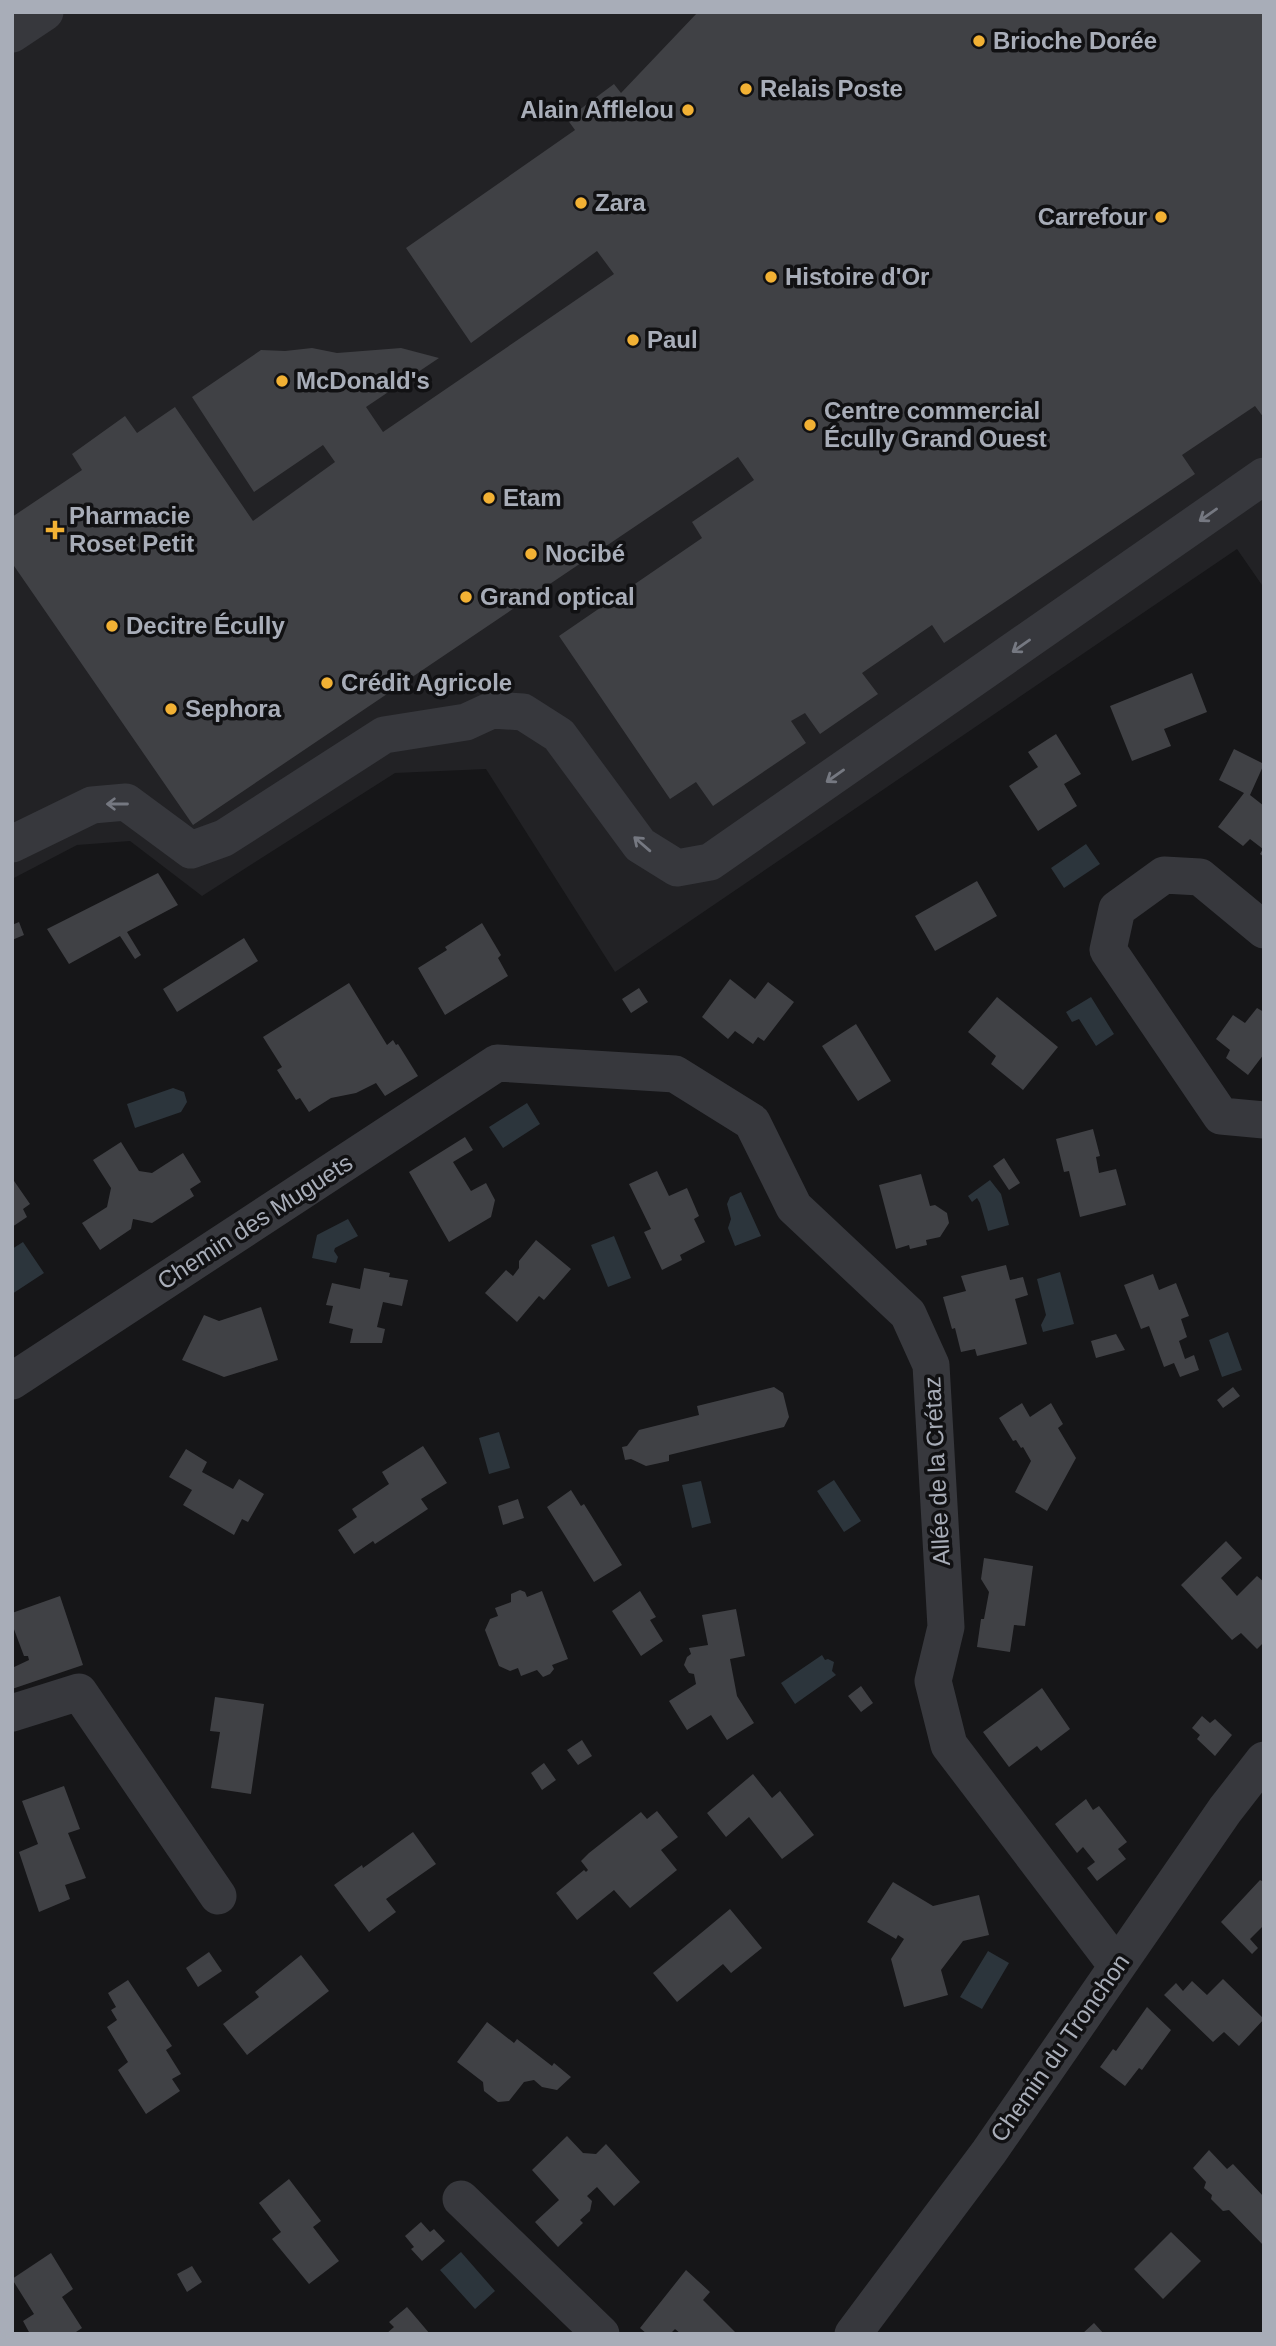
<svg xmlns="http://www.w3.org/2000/svg" width="1276" height="2346" viewBox="0 0 1276 2346" font-family="Arial,sans-serif">
  <rect width="100%" height="100%" fill="#161618"/>
  <path fill="#222225" d="M 12,12 L 1264,12 L 1264,588 L 1237,549 L 615,972 L 486,769 L 395,773 L 202,896 L 130,841 L 77,845 L 12,879 Z"/>
  <path fill="#2c353c" d="M 1086,844 L 1100,864 L 1064,888 L 1051,868 Z
    M 1091,997 L 1114,1034 L 1096,1046 L 1079,1019 L 1072,1022 L 1066,1012 Z
    M 173,1088 L 184,1092 L 187,1102 L 181,1112 L 135,1128 L 127,1104 Z
    M 527,1103 L 540,1124 L 503,1148 L 489,1127 Z
    M 990,1180 L 1001,1194 L 1009,1225 L 988,1231 L 980,1203 L 977,1198 L 972,1202 L 968,1196 Z
    M 741,1192 L 761,1236 L 735,1246 L 728,1228 L 731,1219 L 727,1204 L 730,1197 Z
    M 348,1219 L 358,1236 L 335,1248 L 334,1251 L 338,1257 L 336,1263 L 312,1258 L 317,1235 Z
    M 614,1236 L 631,1278 L 608,1287 L 591,1245 Z
    M 23,1242 L 44,1273 L 12,1294 L 12,1249 Z
    M 1060,1272 L 1074,1324 L 1043,1332 L 1041,1325 L 1046,1315 L 1037,1279 Z
    M 1228,1332 L 1242,1370 L 1222,1377 L 1209,1340 Z
    M 499,1432 L 510,1468 L 489,1474 L 479,1438 Z
    M 834,1480 L 861,1521 L 844,1532 L 817,1491 Z
    M 701,1481 L 711,1523 L 692,1528 L 682,1485 Z
    M 822,1655 L 825,1660 L 828,1659 L 834,1662 L 832,1671 L 836,1675 L 795,1704 L 781,1683 Z
    M 988,1951 L 1009,1963 L 982,2009 L 960,1997 Z
    M 461,2252 L 495,2291 L 475,2309 L 440,2270 Z"/>
  <path fill="#404145" d="M 698,12 L 1264,12 L 1264,418 L 1255,406 L 1182,455 L 1195,474 L 944,643 L 932,625 L 862,673 L 878,694 L 820,734 L 805,713 L 791,721 L 806,743 L 713,806 L 696,782 L 670,799 L 559,636 L 702,538 L 692,522 L 754,480 L 738,457 L 193,825 L 12,563 L 12,517 L 82,470 L 72,454 L 125,416 L 137,433 L 175,407 L 253,521 L 335,462 L 323,445 L 254,492 L 192,397 L 261,350 L 285,351 L 312,348 L 337,353 L 401,348 L 439,358 L 366,407 L 383,432 L 614,274 L 597,251 L 471,343 L 406,248 L 575,130 L 567,119 L 614,84 L 621,93 Z
    M 1192,673 L 1207,712 L 1164,729 L 1171,746 L 1132,761 L 1110,706 Z
    M 1056,734 L 1081,774 L 1064,784 L 1077,806 L 1038,831 L 1009,786 L 1038,767 L 1028,752 Z
    M 1234,749 L 1264,764 L 1250,795 L 1264,806 L 1264,857 L 1260,854 L 1263,849 L 1250,839 L 1243,846 L 1218,827 L 1244,793 L 1219,780 Z
    M 158,873 L 178,905 L 127,932 L 141,955 L 135,959 L 120,936 L 69,964 L 47,929 Z
    M 977,881 L 997,916 L 935,951 L 915,916 Z
    M 19,922 L 24,935 L 12,940 L 12,925 Z
    M 482,923 L 501,955 L 498,958 L 508,976 L 445,1015 L 418,968 L 447,950 L 445,947 Z
    M 244,938 L 258,961 L 177,1012 L 163,989 Z
    M 730,979 L 755,999 L 768,982 L 794,1002 L 764,1041 L 758,1037 L 753,1044 L 735,1031 L 728,1039 L 702,1017 Z
    M 349,983 L 387,1045 L 393,1040 L 396,1045 L 398,1044 L 418,1076 L 385,1096 L 376,1083 L 356,1093 L 331,1098 L 309,1112 L 300,1098 L 296,1100 L 277,1070 L 282,1067 L 263,1037 Z
    M 639,988 L 648,1002 L 631,1013 L 622,999 Z
    M 997,997 L 1058,1047 L 1023,1090 L 991,1064 L 996,1056 L 968,1032 Z
    M 1257,1008 L 1264,1012 L 1264,1054 L 1248,1075 L 1226,1058 L 1230,1050 L 1216,1039 L 1233,1015 L 1245,1023 Z
    M 856,1024 L 891,1081 L 858,1101 L 822,1046 Z
    M 1093,1129 L 1100,1156 L 1096,1157 L 1099,1173 L 1116,1169 L 1126,1205 L 1080,1217 L 1069,1171 L 1064,1172 L 1056,1139 Z
    M 465,1137 L 473,1150 L 453,1162 L 471,1191 L 486,1183 L 495,1200 L 491,1217 L 449,1242 L 409,1172 Z
    M 121,1142 L 139,1171 L 152,1173 L 183,1153 L 201,1182 L 190,1189 L 194,1196 L 152,1223 L 133,1219 L 131,1229 L 100,1250 L 82,1223 L 107,1207 L 111,1188 L 93,1160 Z
    M 1004,1158 L 1020,1183 L 1009,1190 L 993,1166 Z
    M 657,1171 L 669,1196 L 687,1188 L 699,1216 L 694,1219 L 705,1242 L 680,1255 L 682,1260 L 662,1270 L 644,1232 L 651,1229 L 629,1184 Z
    M 921,1174 L 930,1206 L 935,1205 L 947,1213 L 949,1223 L 940,1237 L 926,1240 L 927,1245 L 910,1249 L 909,1245 L 896,1249 L 879,1185 Z
    M 12,1178 L 30,1204 L 23,1209 L 27,1217 L 12,1227 Z
    M 536,1240 L 571,1269 L 544,1300 L 539,1296 L 517,1322 L 485,1293 L 506,1270 L 513,1276 L 519,1268 L 519,1261 Z
    M 1006,1265 L 1010,1280 L 1023,1277 L 1028,1295 L 1015,1299 L 1027,1344 L 977,1356 L 975,1349 L 961,1352 L 955,1328 L 952,1329 L 943,1297 L 966,1291 L 961,1276 Z
    M 364,1268 L 390,1273 L 389,1277 L 408,1280 L 402,1306 L 383,1302 L 377,1327 L 385,1329 L 382,1343 L 350,1343 L 353,1329 L 329,1323 L 333,1306 L 326,1305 L 332,1283 L 360,1289 Z
    M 1153,1274 L 1159,1290 L 1176,1283 L 1189,1316 L 1181,1319 L 1187,1337 L 1179,1341 L 1185,1359 L 1194,1355 L 1199,1370 L 1180,1377 L 1174,1363 L 1164,1367 L 1149,1326 L 1141,1329 L 1124,1285 Z
    M 261,1307 L 278,1360 L 224,1377 L 182,1360 L 204,1315 L 219,1321 Z
    M 1116,1334 L 1125,1350 L 1096,1358 L 1091,1341 Z
    M 774,1387 L 783,1393 L 789,1417 L 784,1427 L 669,1455 L 669,1461 L 646,1466 L 631,1459 L 625,1460 L 622,1447 L 627,1446 L 639,1430 L 699,1415 L 697,1406 Z
    M 1233,1387 L 1240,1396 L 1223,1408 L 1217,1400 Z
    M 1022,1403 L 1030,1417 L 1051,1403 L 1063,1424 L 1058,1428 L 1076,1458 L 1047,1511 L 1015,1492 L 1031,1461 L 1023,1447 L 1021,1448 L 1016,1440 L 1013,1441 L 999,1418 Z
    M 423,1446 L 447,1483 L 421,1499 L 428,1509 L 375,1544 L 373,1541 L 354,1554 L 338,1530 L 357,1517 L 352,1509 L 389,1484 L 382,1472 Z
    M 186,1449 L 207,1462 L 202,1472 L 233,1489 L 239,1479 L 264,1494 L 248,1522 L 242,1519 L 234,1535 L 183,1505 L 192,1490 L 169,1477 Z
    M 571,1490 L 581,1506 L 584,1504 L 622,1565 L 594,1582 L 547,1507 Z
    M 518,1499 L 524,1518 L 503,1525 L 498,1506 Z
    M 1226,1541 L 1242,1558 L 1221,1578 L 1237,1596 L 1257,1576 L 1264,1582 L 1264,1642 L 1257,1649 L 1241,1633 L 1232,1640 L 1181,1585 Z
    M 984,1558 L 1033,1566 L 1025,1626 L 1014,1625 L 1010,1652 L 977,1647 L 981,1619 L 984,1619 L 989,1592 L 981,1579 Z
    M 520,1590 L 525,1592 L 527,1597 L 542,1591 L 568,1659 L 552,1665 L 554,1669 L 550,1674 L 543,1677 L 537,1670 L 521,1676 L 518,1668 L 510,1671 L 499,1666 L 485,1630 L 490,1619 L 498,1616 L 495,1608 L 511,1602 L 511,1594 Z
    M 640,1591 L 656,1617 L 650,1620 L 663,1641 L 641,1656 L 612,1611 Z
    M 60,1596 L 83,1665 L 12,1689 L 12,1668 L 29,1660 L 28,1656 L 24,1656 L 12,1624 L 12,1613 Z
    M 736,1609 L 745,1656 L 730,1659 L 737,1696 L 754,1723 L 727,1740 L 711,1715 L 687,1730 L 669,1701 L 696,1684 L 694,1674 L 689,1673 L 684,1665 L 687,1657 L 691,1654 L 689,1648 L 708,1645 L 702,1615 Z
    M 861,1686 L 873,1703 L 861,1712 L 848,1696 Z
    M 1042,1688 L 1070,1729 L 1041,1751 L 1037,1746 L 1009,1767 L 983,1732 Z
    M 215,1697 L 264,1704 L 251,1794 L 211,1788 L 220,1732 L 210,1731 Z
    M 1202,1716 L 1210,1723 L 1215,1719 L 1232,1735 L 1215,1756 L 1197,1739 L 1200,1735 L 1192,1728 Z
    M 582,1740 L 592,1756 L 578,1765 L 567,1750 Z
    M 544,1763 L 556,1780 L 542,1790 L 531,1773 Z
    M 753,1774 L 772,1798 L 780,1791 L 814,1835 L 782,1859 L 749,1817 L 726,1837 L 707,1813 Z
    M 64,1786 L 80,1829 L 68,1833 L 86,1878 L 65,1885 L 70,1899 L 39,1912 L 19,1852 L 38,1844 L 22,1801 Z
    M 1086,1799 L 1093,1810 L 1099,1806 L 1127,1842 L 1118,1849 L 1126,1859 L 1097,1881 L 1087,1868 L 1095,1862 L 1083,1847 L 1077,1853 L 1055,1824 Z
    M 657,1811 L 678,1837 L 661,1850 L 677,1870 L 630,1908 L 614,1890 L 577,1920 L 556,1893 L 584,1870 L 586,1872 L 588,1870 L 581,1861 L 589,1853 L 641,1812 L 647,1819 Z
    M 413,1832 L 436,1864 L 386,1899 L 396,1912 L 369,1932 L 334,1885 L 362,1865 L 363,1868 Z
    M 1260,1880 L 1264,1882 L 1264,1925 L 1250,1939 L 1258,1948 L 1252,1954 L 1221,1922 Z
    M 893,1882 L 933,1906 L 979,1895 L 989,1935 L 963,1941 L 941,1970 L 948,1995 L 904,2007 L 891,1959 L 904,1939 L 898,1935 L 896,1939 L 867,1922 Z
    M 730,1909 L 762,1948 L 731,1973 L 723,1964 L 677,2002 L 653,1973 Z
    M 209,1952 L 222,1971 L 198,1987 L 186,1968 Z
    M 301,1955 L 329,1991 L 247,2055 L 223,2024 L 259,1997 L 255,1992 Z
    M 1223,1979 L 1264,2019 L 1239,2046 L 1224,2032 L 1213,2042 L 1164,1995 L 1176,1983 L 1183,1991 L 1192,1981 L 1207,1995 Z
    M 128,1980 L 172,2046 L 166,2050 L 181,2074 L 172,2079 L 180,2091 L 146,2114 L 118,2070 L 128,2062 L 107,2027 L 117,2020 L 111,2010 L 116,2007 L 108,1993 Z
    M 1147,2007 L 1171,2030 L 1142,2070 L 1139,2068 L 1125,2086 L 1100,2067 L 1113,2049 L 1116,2051 Z
    M 487,2022 L 514,2043 L 517,2039 L 552,2066 L 554,2063 L 571,2077 L 557,2090 L 542,2087 L 534,2080 L 524,2082 L 509,2101 L 498,2102 L 484,2091 L 483,2082 L 457,2062 Z
    M 567,2136 L 583,2153 L 596,2154 L 606,2144 L 640,2182 L 614,2206 L 597,2187 L 587,2196 L 592,2201 L 590,2211 L 580,2220 L 583,2223 L 558,2247 L 535,2222 L 559,2200 L 532,2170 Z
    M 1209,2150 L 1227,2169 L 1233,2164 L 1264,2197 L 1264,2246 L 1229,2210 L 1223,2211 L 1211,2199 L 1212,2195 L 1204,2188 L 1206,2182 L 1193,2168 Z
    M 289,2179 L 321,2221 L 313,2227 L 339,2261 L 309,2284 L 272,2239 L 281,2232 L 259,2203 Z
    M 421,2222 L 430,2232 L 434,2229 L 445,2241 L 422,2261 L 411,2249 L 414,2247 L 405,2236 Z
    M 1171,2232 L 1201,2261 L 1163,2299 L 1134,2269 Z
    M 51,2253 L 73,2289 L 62,2297 L 82,2328 L 73,2334 L 30,2334 L 23,2321 L 34,2314 L 12,2279 Z
    M 192,2266 L 202,2282 L 187,2292 L 177,2274 Z
    M 686,2270 L 710,2292 L 703,2300 L 737,2334 L 681,2334 L 675,2329 L 670,2334 L 647,2334 L 640,2328 Z
    M 407,2307 L 430,2334 L 386,2334 L 394,2327 L 389,2322 Z
    M 1094,2323 L 1104,2334 L 1082,2334 Z"/>
  <g fill="none" stroke-linecap="round" stroke-linejoin="round">
    <path stroke="#37383d" stroke-width="37" d="M 12,34 L 45,12
      M 12,844 L 92,805 L 126,802 L 191,850 L 224,838 L 384,735 L 466,722 L 492,710 L 523,712 L 559,735 L 640,845 L 677,868 L 710,862 L 1264,476
      M 1264,930 L 1200,877 L 1164,875 L 1117,909 L 1108,950 L 1221,1116 L 1264,1120
      M 12,1381 L 497,1063 L 675,1074 L 752,1122 L 794,1207 L 908,1314 L 931,1365 L 946,1627 L 933,1681 L 949,1745 L 1117,1966
      M 12,1713 L 79,1692 L 218,1896
      M 461,2199 L 601,2334
      M 853,2334 L 989,2152 L 1225,1810 L 1264,1760"/>
  </g>
  <defs><path id="oneway-shaft" d="M-6 0H5M1.5-3L5.5 0L1.5 3" fill="none" stroke-width="1.6" stroke-linecap="round" stroke-linejoin="round" transform="scale(1.75)"/></defs>
  <g stroke="#757881">
    <use href="#oneway-shaft" transform="translate(1208 515) rotate(145)"/>
    <use href="#oneway-shaft" transform="translate(1021 646) rotate(145)"/>
    <use href="#oneway-shaft" transform="translate(835 776) rotate(145)"/>
    <use href="#oneway-shaft" transform="translate(117 804) rotate(-180)"/>
    <use href="#oneway-shaft" transform="translate(642 844) rotate(-139)"/>
  </g>
  <g fill="#f2b134" stroke="#111113" stroke-width="2.5">
    <circle cx="979" cy="41" r="7"/>
    <circle cx="746" cy="89" r="7"/>
    <circle cx="688" cy="110" r="7"/>
    <circle cx="581" cy="203" r="7"/>
    <circle cx="1161" cy="217" r="7"/>
    <circle cx="771" cy="277" r="7"/>
    <circle cx="633" cy="340" r="7"/>
    <circle cx="282" cy="381" r="7"/>
    <circle cx="810" cy="425" r="7"/>
    <circle cx="489" cy="498" r="7"/>
    <path d="M51.5 519.5h7v7h7v7h-7v7h-7v-7h-7v-7h7z"/>
    <circle cx="531" cy="554" r="7"/>
    <circle cx="466" cy="597" r="7"/>
    <circle cx="112" cy="626" r="7"/>
    <circle cx="327" cy="683" r="7"/>
    <circle cx="171" cy="709" r="7"/>
  </g>
  <g text-anchor="middle" stroke-width="7" stroke-linejoin="round" paint-order="stroke">
    <g font-size="24" font-weight="bold" fill="#a8adb8" stroke="#111113" text-anchor="start">
      <text x="993" y="49">Brioche Dorée</text>
      <text x="760" y="97">Relais Poste</text>
      <text x="674" y="118" text-anchor="end">Alain Afflelou</text>
      <text x="595" y="211">Zara</text>
      <text x="1147" y="225" text-anchor="end">Carrefour</text>
      <text x="785" y="285">Histoire d'Or</text>
      <text x="647" y="348">Paul</text>
      <text x="296" y="389">McDonald's</text>
      <text x="824" y="419">Centre commercial<tspan x="824" dy="28">Écully Grand Ouest</tspan></text>
      <text x="503" y="506">Etam</text>
      <text x="69" y="524">Pharmacie<tspan x="69" dy="28">Roset Petit</tspan></text>
      <text x="545" y="562">Nocibé</text>
      <text x="480" y="605">Grand optical</text>
      <text x="126" y="634">Decitre Écully</text>
      <text x="341" y="691">Crédit Agricole</text>
      <text x="185" y="717">Sephora</text>
    </g>
    <g font-size="24" fill="#a8adb8" stroke="#111113">
      <text transform="translate(255 1222) rotate(-33)" y="8">Chemin des Muguets</text>
      <text transform="translate(937 1471) rotate(-93)" y="8">Allée de la Crétaz</text>
      <text transform="translate(1060 2048) rotate(-55)" y="8">Chemin du Tronchon</text>
    </g>
  </g>
  <rect width="1276" height="2346" fill="none" stroke="#a8adb8" stroke-width="28"/>
</svg>
